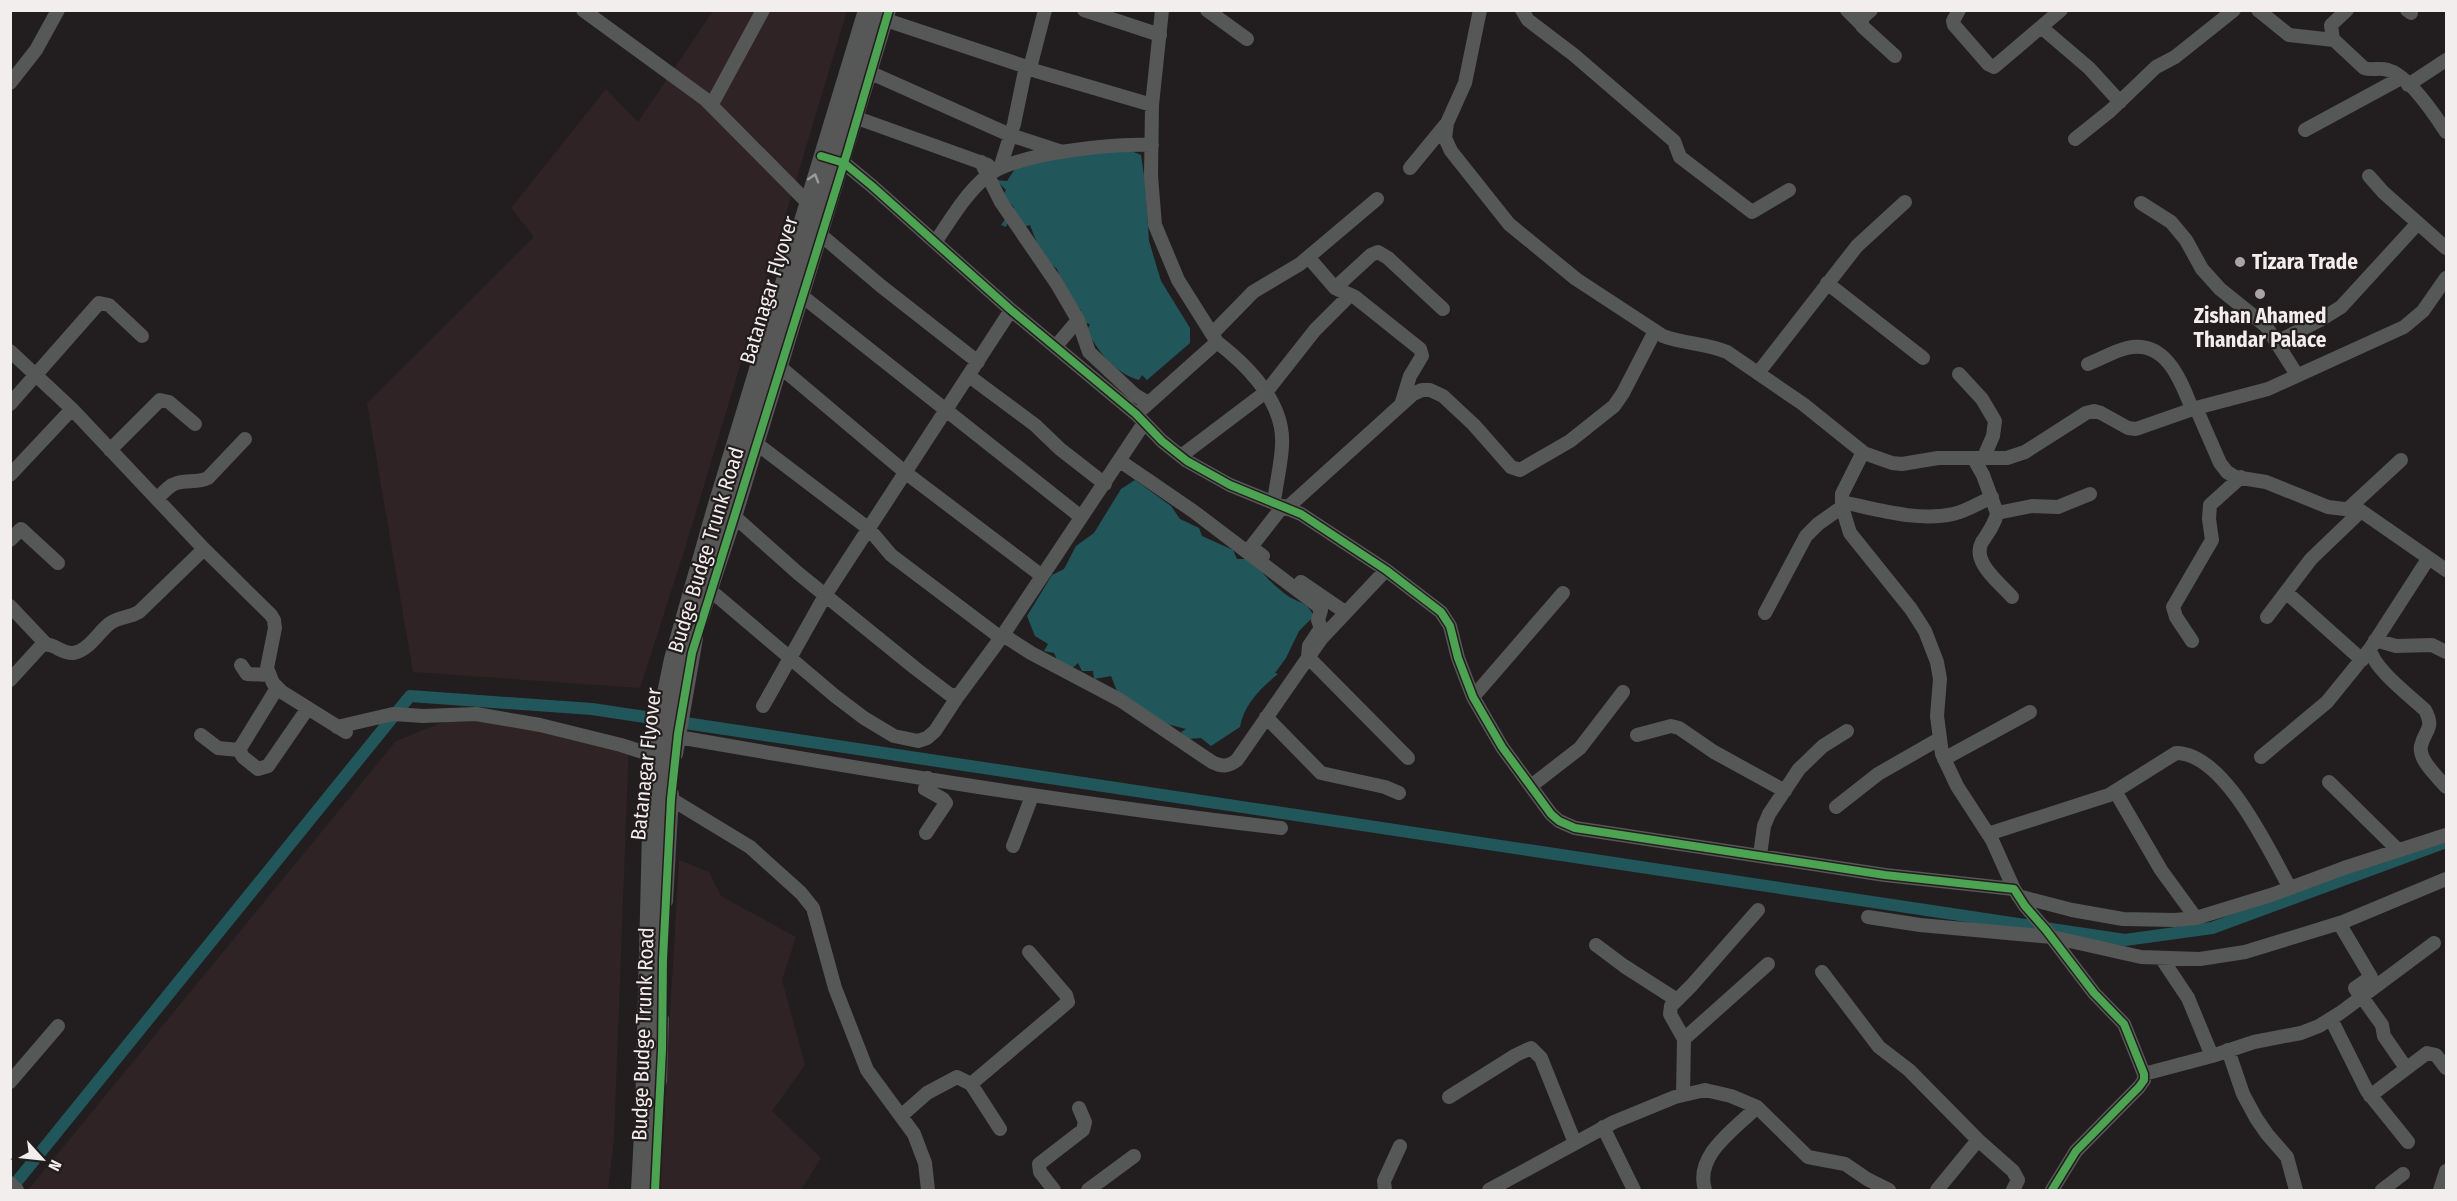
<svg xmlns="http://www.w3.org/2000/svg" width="2457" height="1201" viewBox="0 0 2457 1201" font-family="'Fira Sans Condensed',sans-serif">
  <rect width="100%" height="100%" fill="#221e1f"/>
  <path fill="#2f2326" d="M 713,11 L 847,11 L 686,545 L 640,688 L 413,672 L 367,403 L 534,237 L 511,208 L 606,89 L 638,122 Z
    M 456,717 L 629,742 L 614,1139 L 608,1190 L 28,1190 L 396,741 Z
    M 679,860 L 709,872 L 721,896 L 796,937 L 782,980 L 805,1065 L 772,1111 L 821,1158 L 801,1190 L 660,1190 Z"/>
  <path fill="#21575b" d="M 1126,149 L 1141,155 L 1145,182 L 1149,241 L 1161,281 L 1190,328 L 1190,343 L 1147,380 L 1142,375 L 1139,380 C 1115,373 1098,352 1087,330 L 1090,324 L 1079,322 L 1081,310 L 1068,303 L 1057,269 L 1042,256 L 1030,225 L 1020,228 L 1012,214 L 1006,227 L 1001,225 L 1014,207 L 1009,202 L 997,206 L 1006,190 L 996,180 L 1007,181 L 1015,169 L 1037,160 Z
    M 1135,480 L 1171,506 L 1180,519 L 1199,528 L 1202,536 L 1233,550 L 1237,559 L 1256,559 C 1258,572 1277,588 1288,596 C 1301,604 1306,601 1314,616 L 1299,631 L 1286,658 L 1275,673 L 1278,674 C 1261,688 1244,704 1240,727 L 1211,746 L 1201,738 L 1187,739 L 1181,732 L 1186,729 L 1167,724 L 1117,691 L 1111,676 L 1094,679 L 1093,671 L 1082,671 L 1078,663 L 1068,672 L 1061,669 L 1054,653 L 1044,651 L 1048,644 L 1035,636 L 1027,616 L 1052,575 L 1064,569 L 1076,546 L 1094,533 L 1121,489 Z"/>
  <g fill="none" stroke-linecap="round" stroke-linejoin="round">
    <path stroke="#21575b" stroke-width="12" d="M 10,1190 L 410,696 L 592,709 L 2125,940 L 2212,928 L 2446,842"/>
    <path stroke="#565757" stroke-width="14" d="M 583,10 L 705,99 L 807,202 L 815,204
      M 1045,10 L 1030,68 L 1036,71 L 1152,105
      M 1084,10 L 1160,35
      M 1162,10 L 1152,105 L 1151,176 L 1155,225 L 1178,280 L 1217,342
      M 1207,10 L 1247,39
      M 1480,10 L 1465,83 L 1447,123 L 1445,138 L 1451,151 L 1509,224 L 1576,279 L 1663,336 C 1684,344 1706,343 1727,352 L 1803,404 L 1864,453
      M 1522,10 L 1528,20 L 1574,55 L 1674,141 L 1680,157 L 1752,212 L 1789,190
      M 1847,10 L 1860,23
      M 1871,10 L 1862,18 L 1862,26 L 1895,56
      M 1959,10 L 1953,21 L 1954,25 L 1988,64 L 1994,67 L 2061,10
      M 2258,10 L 2289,35 L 2334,40 L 2364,68 C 2372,71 2379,67 2388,70 C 2408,75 2435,115 2446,132
      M 2407,10 L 2411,13
      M 886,20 L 1030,68
      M 2041,27 L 2089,68 L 2120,102
      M 2333,40 L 2331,25 L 2347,10
      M 871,73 L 1010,135 L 1062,152
      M 10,83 L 36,50 L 58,10
      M 2408,85 L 2446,60
      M 712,104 L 763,10
      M 857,118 L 988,165
      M 2305,130 L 2401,78
      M 2075,139 L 2110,111 L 2156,67 L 2175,57 L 2234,10
      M 821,156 L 844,163 L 872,186 L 1011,310 L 1136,414 L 1162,441 L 1187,461 L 1230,485 L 1301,514 L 1386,570 L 1441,612 L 1450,626 L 1458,658 L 1473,697 L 1502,747 L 1551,814 L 1559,821 L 1575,828 L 1885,875 L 2014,889 L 2025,906 L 2046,930 L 2094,993 L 2124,1024 L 2144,1074 L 2144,1080 L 2139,1087 L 2076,1151 L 2052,1190
      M 981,162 L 1001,202 L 1057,284 L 1078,320 L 1089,352 L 1135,395 L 1148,403
      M 1000,168 L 1014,124 L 1026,66
      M 1410,168 L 1447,123
      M 2369,176 L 2383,192 L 2446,248
      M 2141,203 L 2171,222 L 2186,240 L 2202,269 L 2220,289 L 2266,326 L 2297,375
      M 821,235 L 881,286 L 978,362
      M 936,241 C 951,219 966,193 987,176 C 1016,153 1114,143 1152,145
      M 1309,258 L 1335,288 L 1355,297 L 1420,349 L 1422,356 L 1410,376 L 1401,405
      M 1827,283 L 1923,358
      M 1335,288 L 1371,255 L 1378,252 L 1388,258 L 1443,309
      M 802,296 L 1081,517
      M 1212,334 L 1253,292 L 1300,264 L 1377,199
      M 2277,342 L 2320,320 L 2341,307 L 2418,223
      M 1056,346 L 1078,320
      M 10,351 L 72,409 L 204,549 L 271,615 L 274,620 L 275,628 L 267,668 L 273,683 L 282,692 L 346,732
      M 2088,364 C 2101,359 2114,351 2127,348 C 2166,339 2181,381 2192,409
      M 779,366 L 906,473 L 1042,576
      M 1758,373 L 1857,246 L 1905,202
      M 1959,374 L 1982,399 L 1995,421 L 1993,436 L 1983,459
      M 969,376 L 1035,425 L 1060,449 L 1105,484
      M 10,404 L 99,303 L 109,305 L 142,336
      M 2196,408 L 2220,463 L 2227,472 L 2235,477 L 2266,482 L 2328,507 L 2361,511 L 2446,570
      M 1142,409 L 1217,342 C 1248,366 1285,403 1282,446 C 1281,465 1276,484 1274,502
      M 757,444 L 869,529 L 891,555 L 1001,638
      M 110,450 L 160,400 L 169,402 L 195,424
      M 1181,456 L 1267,391 L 1315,330 L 1350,295
      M 1974,459 L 1983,475 L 1997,513 C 1995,524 1988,533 1982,542 C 1971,562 2000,583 2012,597
      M 1120,461 L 1193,511 L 1317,605 L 1321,610 L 1318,620 L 1321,628 L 1309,646 L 1308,657 L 1408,758
      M 10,475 L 72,409
      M 157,499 C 163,493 169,485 177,483 C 188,480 198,483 208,478 L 245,439
      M 1842,502 C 1876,509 1918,522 1953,514 C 1967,511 1979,503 1992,497
      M 1287,508 L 1413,394 L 1422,390 L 1430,390 L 1443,396 L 1474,425 L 1511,467 L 1520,470 L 1570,441 L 1614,406 L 1623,393 L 1655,331
      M 2348,509 L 2401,460
      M 1997,513 L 2032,506 L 2058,507 L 2090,494
      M 735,517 L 799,574 L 915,668 L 949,694 L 958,696 L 1003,635 L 1144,423
      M 10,540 L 21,529 L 58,563
      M 1263,556 L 1251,547 L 1283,506
      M 2428,559 L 2370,649 C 2373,668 2410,696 2425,710 C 2435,729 2425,729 2421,746 C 2418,760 2438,777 2446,787
      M 1301,582 L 1345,612
      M 710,590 L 835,696 L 864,718 L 894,736 L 918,741 L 927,738 L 935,731 L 958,696
      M 2286,592 L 2362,660
      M 10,606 L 46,644
      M 1765,613 L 1806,536 L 1818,524 L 1842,507
      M 2267,617 L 2311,559 L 2361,511
      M 701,619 L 735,517 L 889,10
      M 1003,635 L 1031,653 L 1120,700 L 1212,762 C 1222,767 1228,767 1237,760 L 1321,639 L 1386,570
      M 2375,640 L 2396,646 L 2432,645 L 2446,652
      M 2192,641 L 2176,617 L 2173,607 L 2212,540 L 2209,519 L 2210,505 L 2241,477
      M 241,665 L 247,674 L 269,675
      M 10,680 L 42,645 C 54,642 61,654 73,653 C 88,651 98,633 109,624 C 117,617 129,618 139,612 L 204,549
      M 277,688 L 239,750 L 243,757 L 258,769 L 268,766 L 308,708
      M 1473,697 L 1563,593
      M 763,706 L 826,594 L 1011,310
      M 1266,717 L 1321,773 L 1385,787 L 1399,793
      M 337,727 L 393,714 L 423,716 L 476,714 L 540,725 L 621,745 L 661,758
      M 201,735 L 218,748 L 239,750
      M 1637,735 L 1671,726 L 1679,728 L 1714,752 L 1785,791
      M 678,737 C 878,772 1079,805 1281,828
      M 676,754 L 696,638
      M 2261,757 L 2327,702 L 2370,649
      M 1944,759 L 2030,712
      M 2329,782 L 2398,850
      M 1531,786 L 1580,748 L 1623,692
      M 2115,791 L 2161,870 L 2196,918
      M 671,799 L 750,847 L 801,893 L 813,908 L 835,988 L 867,1070 L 914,1134 L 925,1163 L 928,1190
      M 1836,807 L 1878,774 L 1939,739
      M 926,833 L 946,803 L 943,799 L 925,789 L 928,778
      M 1988,834 L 2109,795 L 2176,753 C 2225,753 2269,851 2290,888
      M 1013,846 L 1032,796
      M 1760,855 L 1764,826 L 1769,814 L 1799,769 L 1823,746 L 1847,731
      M 2014,889 L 1992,840 L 1957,786 L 1942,754 L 1937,716 L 1940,679 L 1937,662 L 1925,631 L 1911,609 L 1850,533 L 1842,507 L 1842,494 L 1860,458 L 1864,453 L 1892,463 L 1902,464 L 1938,458 L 2007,458 L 2025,452 L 2086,413 L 2094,411 L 2101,413 L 2128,428 L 2136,429 L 2196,408 L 2268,389 L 2404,327 L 2423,311 L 2446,278
      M 2018,896 L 2072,910 L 2123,919 L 2175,920 L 2196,918 L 2271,895 L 2344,868 L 2446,835
      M 666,901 L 672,794
      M 1868,917 L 1920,925 L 2052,937 L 2141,957 L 2200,959 L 2245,952 L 2343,922 L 2446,879
      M 2339,923 L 2371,977 L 2355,988 L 2361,998
      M 1596,945 L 1624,966 L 1677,1000
      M 2162,959 L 2188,998 L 2212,1056
      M 1822,972 L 1879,1047 L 1909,1070 L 1978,1140 L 2013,1171 L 2018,1180 L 2013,1190
      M 2362,997 L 2382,1025 L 2384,1036 L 2406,1068
      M 2331,1019 L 2367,1091 L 2408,1142
      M 1684,1039 L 1768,964
      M 2228,1050 L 2243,1094 L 2256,1118 L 2267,1134 L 2287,1157 L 2296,1190
      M 2144,1074 L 2212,1056 L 2254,1042 L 2301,1033 L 2319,1026 L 2340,1013 L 2434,943
      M 660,1081 L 662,1019
      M 10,1082 L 58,1026
      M 971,1084 L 1068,1002 L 1066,995 L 1029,952
      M 1683,1094 L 1684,1039 L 1670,1014 L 1671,1006 L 1692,985 L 1758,910
      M 2370,1096 L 2427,1053 L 2436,1055 L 2446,1068
      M 1449,1097 L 1516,1055 L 1531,1048 L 1541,1058 L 1575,1143
      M 901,1116 L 927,1093 L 957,1077 L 971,1084 L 1000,1129
      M 1603,1127 L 1634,1190
      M 10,1183 L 17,1190
      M 638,1190 L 642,1115 L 650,791 L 663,698 L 671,659 L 713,511 L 865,10
      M 1054,1190 L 1040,1172 L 1039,1164 L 1083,1130 L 1085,1122 L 1079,1108
      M 1088,1190 L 1134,1156
      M 1385,1190 L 1384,1181 L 1400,1146
      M 1489,1190 L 1614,1122 L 1675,1097 L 1705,1090 L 1731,1096 L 1757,1107 L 1808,1157 L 1845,1164 L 1867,1179 L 1889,1190
      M 1705,1190 C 1694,1155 1735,1129 1757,1107
      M 1937,1190 L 1978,1140
      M 2382,1190 L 2403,1174
      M 2440,1190 L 2446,1171"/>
    <path stroke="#585757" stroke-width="16" d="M 649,1190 L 660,837 L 673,698 L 682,658 L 717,536 L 878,10"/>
    <defs>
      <path id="cycleway" d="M 821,156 L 844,163 L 872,186 L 1011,310 L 1136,414 L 1162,441 L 1187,461 L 1230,485 L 1301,514 L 1386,570 L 1441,612 L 1450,626 L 1458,658 L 1473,697 L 1502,747 L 1551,814 L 1559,821 L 1575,828 L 1885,875 L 2014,889 L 2025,906 L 2046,930 L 2094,993 L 2124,1024 L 2144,1074 L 2144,1080 L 2139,1087 L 2076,1151 L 2052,1190
        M 655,1190 L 662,1050 L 663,959 L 671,799 L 678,734 L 692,653 L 848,150 L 889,10"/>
    </defs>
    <use href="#cycleway" stroke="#231d1e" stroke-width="11"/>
    <use href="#cycleway" stroke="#4ca352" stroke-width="8"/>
  </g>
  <defs><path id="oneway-chevron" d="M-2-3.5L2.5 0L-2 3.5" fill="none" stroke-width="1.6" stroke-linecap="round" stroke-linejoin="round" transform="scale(1.5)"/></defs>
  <use stroke="#9c9b9b" href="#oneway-chevron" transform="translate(814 178) rotate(-73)"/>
  <g fill="#a9a5a6" stroke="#231d1e" stroke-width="2">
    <circle cx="2240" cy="262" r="6"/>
    <circle cx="2260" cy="294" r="6"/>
  </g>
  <g text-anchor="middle" stroke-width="4.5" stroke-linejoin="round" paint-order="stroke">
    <g font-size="21" font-weight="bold" fill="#f2eeee" stroke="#231d1e" text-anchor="start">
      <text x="2252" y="269">Tizara Trade</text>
      <text x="2260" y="323" text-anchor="middle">Zishan Ahamed<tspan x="2260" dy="24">Thandar Palace</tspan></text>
    </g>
    <g font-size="21" fill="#f2eeee" stroke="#231d1e">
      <text transform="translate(769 290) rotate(-73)" y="7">Batanagar Flyover</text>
      <text transform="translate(706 550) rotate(-73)" y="7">Budge Budge Trunk Road</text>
      <text transform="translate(646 764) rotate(-84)" y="7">Batanagar Flyover</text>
      <text transform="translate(643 1034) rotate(-88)" y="7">Budge Budge Trunk Road</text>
    </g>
  </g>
  <rect width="2457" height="1201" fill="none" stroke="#f2eeee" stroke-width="24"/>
  <g transform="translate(42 1159) rotate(117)" stroke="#231d1e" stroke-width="4.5" paint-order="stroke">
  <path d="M0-4.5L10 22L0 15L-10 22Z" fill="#f2eeee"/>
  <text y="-9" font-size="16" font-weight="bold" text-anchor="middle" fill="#f2eeee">N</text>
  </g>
</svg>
